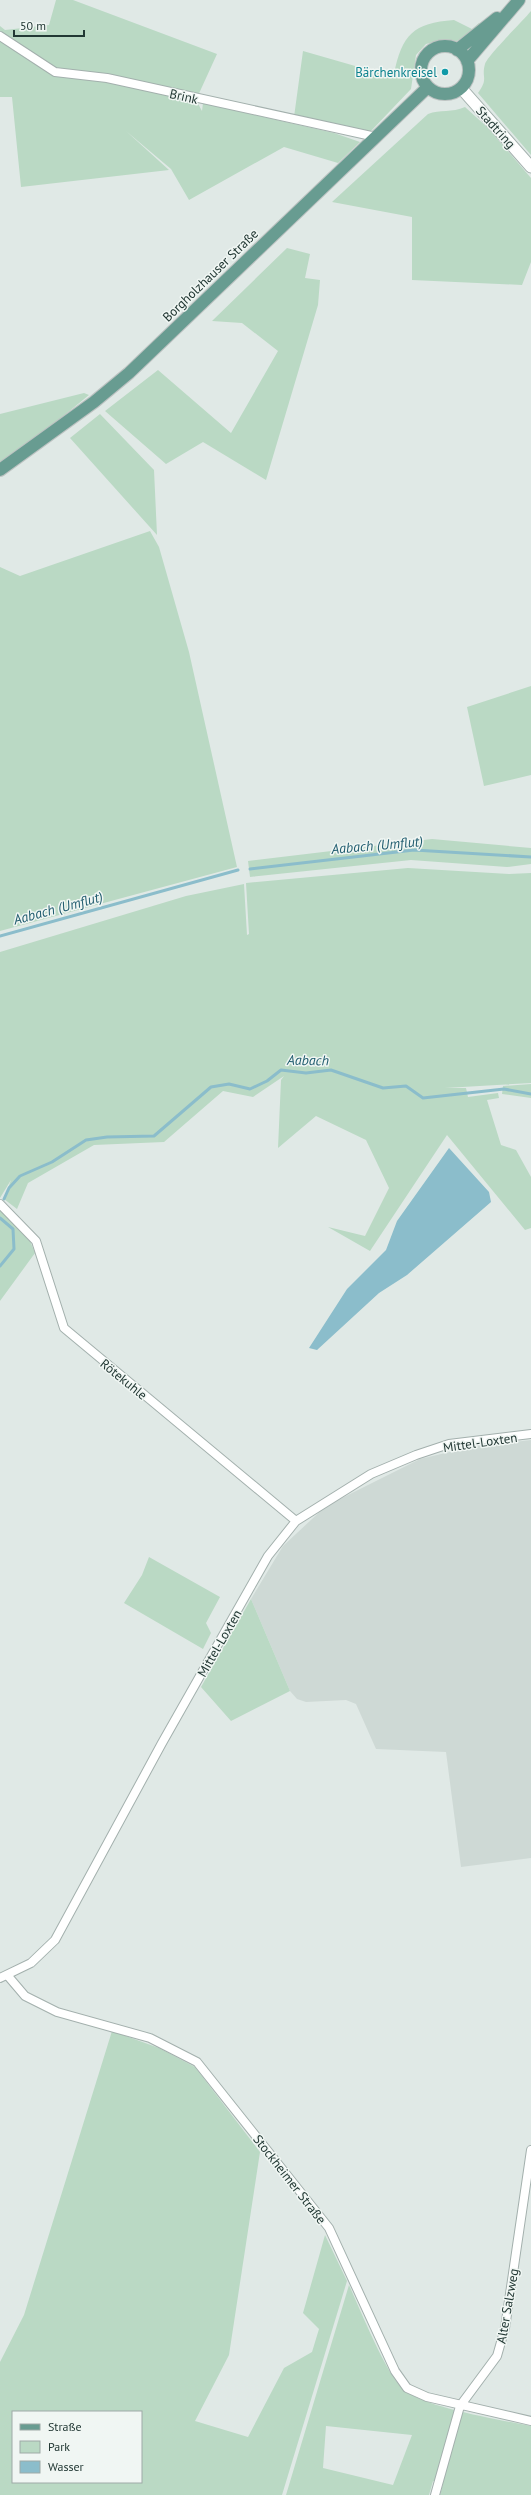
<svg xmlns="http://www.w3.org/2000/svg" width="531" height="2495" viewBox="0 0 531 2495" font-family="'PT Sans',sans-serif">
  <rect width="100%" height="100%" fill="#e0e9e6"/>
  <path fill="#ced9d5" d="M 531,1440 L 531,1858 L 461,1867 L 446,1752 L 376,1749 L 356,1704 L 346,1700 L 306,1702 L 297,1699 L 290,1691 L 251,1599 L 283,1546 L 326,1506 L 420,1459 L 471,1447 Z"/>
  <path fill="#bad9c4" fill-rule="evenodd" d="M 56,0 L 73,0 L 217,54 L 196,100 L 202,111 L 203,103 L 334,133 L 360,142 L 338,163 L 284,147 L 189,200 L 171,169 L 126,131 L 169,170 L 21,187 L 12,97 L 0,97 L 0,26 L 5,30 L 49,25 Z
    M 531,11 L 531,155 L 478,93 C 489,78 481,78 485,64 C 488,55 522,22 531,11 Z
    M 454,20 L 472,29 L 479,23 L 482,24 L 457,41 L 442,40 L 426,44 L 416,55 L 411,89 L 371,131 L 294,117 L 303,51 L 383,74 L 394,74 C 402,35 413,23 454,20 Z
    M 465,107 L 487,127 L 531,178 L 531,262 L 522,285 L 412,280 L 412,217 L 332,202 L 428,114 C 440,109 452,113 465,107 Z
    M 287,248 L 310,254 L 305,278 L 320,280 L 318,305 L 266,480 L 203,442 L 166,464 L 105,411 L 158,370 L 231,433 L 278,351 L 242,323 L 212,321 Z
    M 84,393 L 89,395 L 56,422 L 0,462 L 0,414 Z
    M 100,414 L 154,470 L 157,535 L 70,438 Z
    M 150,531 L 159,547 L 189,652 L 237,867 L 0,931 L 0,567 L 20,576 Z
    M 531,686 L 531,775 L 484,786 L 467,707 Z
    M 432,839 L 531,848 L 531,864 L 507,867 L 411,860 L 250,877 L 248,861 Z
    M 408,868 L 509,874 L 531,873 L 531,1083 L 445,1088 L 466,1088 L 468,1097 L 498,1093 L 499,1098 L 487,1100 L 501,1145 L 516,1150 L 531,1177 L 531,1228 L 525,1230 L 447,1135 L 370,1251 L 328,1227 L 365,1236 L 389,1188 L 366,1140 L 316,1116 L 278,1148 L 281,1080 L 284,1076 L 253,1097 L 223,1091 L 164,1142 L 94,1145 L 28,1183 L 17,1209 L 4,1199 L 11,1180 L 0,1198 L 0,952 L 186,896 L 244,884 L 247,935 L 249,934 L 246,883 Z
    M 531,1084 L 531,1098 L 502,1094 L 503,1086 Z
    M 0,1210 L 30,1241 L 35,1253 L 0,1301 Z
    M 149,1557 L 220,1597 L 206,1623 L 211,1633 L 203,1649 L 124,1603 L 142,1575 Z
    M 251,1599 L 290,1691 L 231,1721 L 201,1687 Z
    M 112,2031 L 159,2048 L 195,2067 L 260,2152 L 229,2355 L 195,2421 L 248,2437 L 284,2368 L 312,2352 L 319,2329 L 303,2313 L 325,2235 L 347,2281 L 282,2495 L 0,2495 L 0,2362 L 24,2315 ZM 13,2412 L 141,2412 L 141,2482 L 13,2482 Z
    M 349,2285 C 360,2309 386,2374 403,2389 C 424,2408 502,2420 531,2426 L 531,2495 L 440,2495 L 443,2484 L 433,2481 L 429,2495 L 286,2495 ZM 326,2426 L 412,2435 L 393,2485 L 323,2468 Z"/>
  <path fill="#8bbdcb" d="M 449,1148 L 489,1192 L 491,1202 L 407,1275 L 379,1293 L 317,1350 L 309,1348 L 347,1289 L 386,1250 L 397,1221 Z"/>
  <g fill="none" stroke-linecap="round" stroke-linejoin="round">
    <path stroke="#8bbdcb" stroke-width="3" d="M 250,869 L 414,850 L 531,857
      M 0,936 L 238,870
      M 4,1199 L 9,1188 L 20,1176 L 52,1162 L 86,1140 L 107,1137 L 154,1136 L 211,1087 L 229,1084 L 250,1089 L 267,1081 L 281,1070 L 306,1073 L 331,1070 L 383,1088 L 406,1086 L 423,1098 L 504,1089 L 531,1094
      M 0,1218 L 13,1229 L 14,1249 L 0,1266"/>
    <defs>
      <path id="minor" d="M 0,36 L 55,72 L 107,78 L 376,137
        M 0,1204 L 36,1241 L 64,1328 L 296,1521
        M 8,1976 L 25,1996 L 57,2012 L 150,2038 L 197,2062 L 329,2228 L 395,2371 L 407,2388 L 427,2397 L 531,2421
        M 0,1978 L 31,1963 L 55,1940 L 162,1743 L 268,1556 L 296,1521 L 371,1474 L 416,1455 L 449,1444 L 531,1434
        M 435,2495 L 460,2406 L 497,2356 L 505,2328 L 531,2150"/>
      <path id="tertiary" d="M 461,88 L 531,167"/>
      <path id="primary" d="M421 70a24 24 0 1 1 48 0a24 24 0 1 1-48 0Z
        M 457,50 L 497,18
        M 467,61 L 519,0
        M 0,470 L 94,402 L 129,373 L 428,87"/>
    </defs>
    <use href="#minor" stroke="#a3b0ad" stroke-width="10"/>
    <use href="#tertiary" stroke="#a3b0ad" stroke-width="13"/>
    <use href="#primary" stroke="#bdc3c2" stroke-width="14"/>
    <use href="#minor" stroke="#fff" stroke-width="8"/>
    <use href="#tertiary" stroke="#fff" stroke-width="11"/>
    <use href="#primary" stroke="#689c91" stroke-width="12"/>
  </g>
  <circle fill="#0f9aa8" stroke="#f0f6f3" stroke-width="1.5" cx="445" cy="72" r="4"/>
  <g text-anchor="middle" stroke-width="3" stroke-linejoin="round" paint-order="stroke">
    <g font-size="13" fill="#0d838f" stroke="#f0f6f3" text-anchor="end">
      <text x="437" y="77">Bärchenkreisel</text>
    </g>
    <g font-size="13" fill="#223834" stroke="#f0f6f3">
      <text transform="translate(184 96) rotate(13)" y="5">Brink</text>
      <text transform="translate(496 127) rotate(48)" y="5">Stadtring</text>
      <text transform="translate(210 275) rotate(-44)" y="5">Borgholzhauser Straße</text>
      <text transform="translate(124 1379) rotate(39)" y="5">Rötekuhle</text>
      <text transform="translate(480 1442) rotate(-8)" y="5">Mittel-Loxten</text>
      <text transform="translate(219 1643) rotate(-60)" y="5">Mittel-Loxten</text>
      <text transform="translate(290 2179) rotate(52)" y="5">Stockheimer Straße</text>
      <text transform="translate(507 2306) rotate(-80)" y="5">Alter Salzweg</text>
    </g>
    <g font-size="14" font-style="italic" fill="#215d6f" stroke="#f0f6f3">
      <text transform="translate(377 845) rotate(-5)" y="5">Aabach (Umflut)</text>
      <text transform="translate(58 908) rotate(-15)" y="5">Aabach (Umflut)</text>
      <text transform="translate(308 1060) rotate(1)" y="5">Aabach</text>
    </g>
  </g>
  <rect x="12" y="2411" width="130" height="72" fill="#f0f6f3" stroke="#9eaaa7"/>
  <rect x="20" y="2424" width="20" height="6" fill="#689c91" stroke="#9eaaa7"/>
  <text x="48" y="2431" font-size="12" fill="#223834">Straße</text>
  <rect x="20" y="2441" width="20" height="12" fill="#bad9c4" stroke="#9eaaa7"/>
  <text x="48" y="2451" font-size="12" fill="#223834">Park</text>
  <rect x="20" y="2461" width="20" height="12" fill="#8bbdcb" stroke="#9eaaa7"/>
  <text x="48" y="2471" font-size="12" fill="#223834">Wasser</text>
  <path d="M14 30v6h70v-6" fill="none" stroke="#223834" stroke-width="2"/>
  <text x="20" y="30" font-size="12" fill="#223834" stroke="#f0f6f3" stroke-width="3" paint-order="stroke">50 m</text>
</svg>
